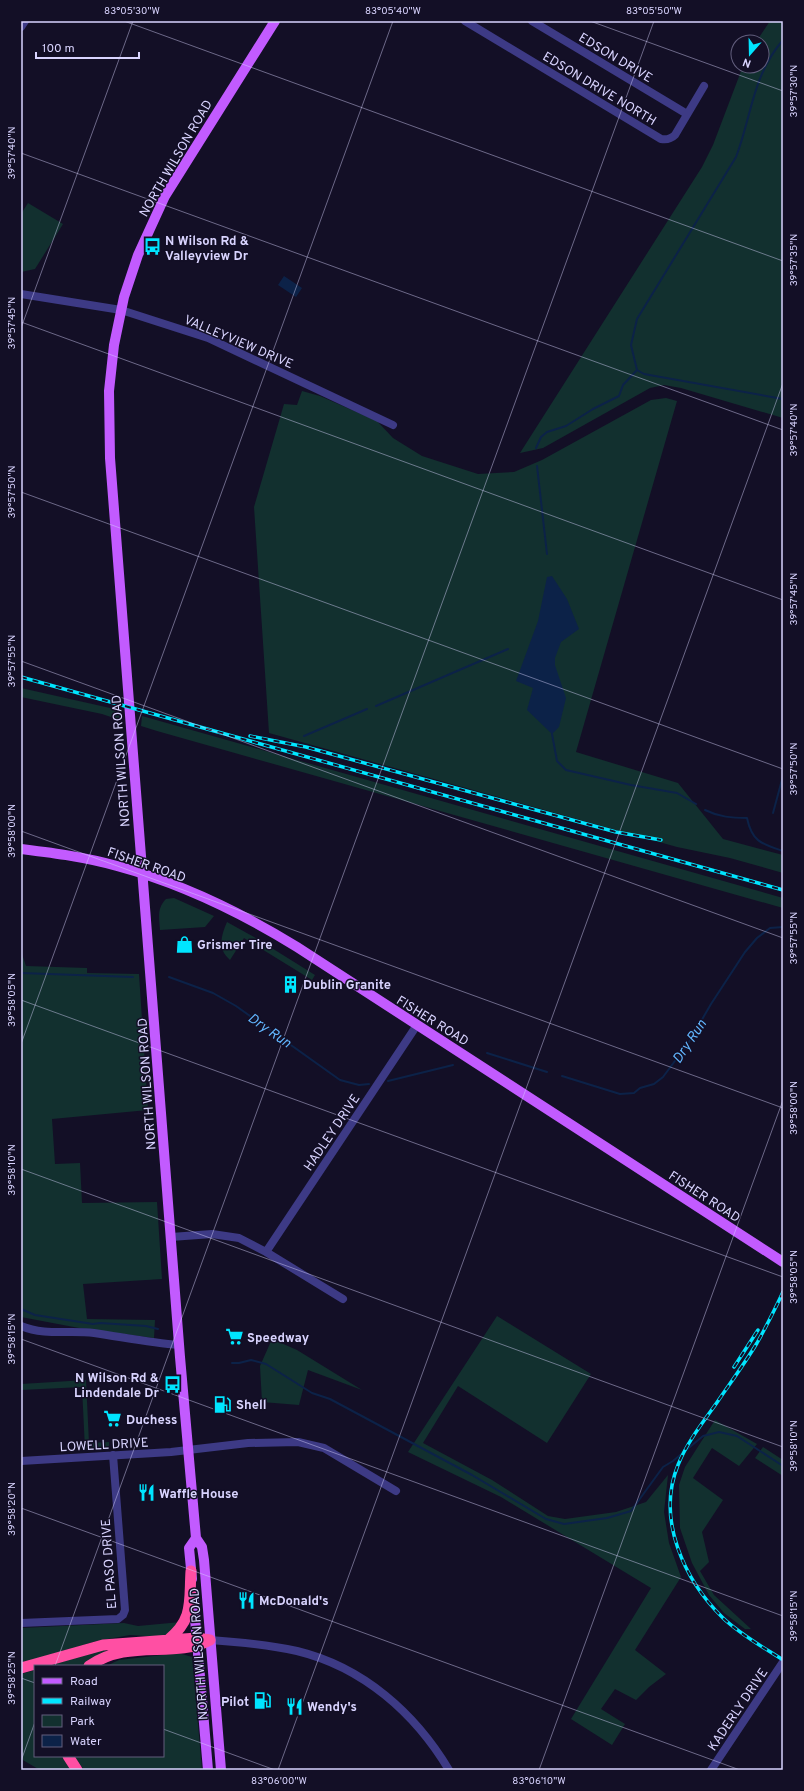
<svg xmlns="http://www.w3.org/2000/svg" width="804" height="1791" viewBox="0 0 804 1791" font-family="Overpass,sans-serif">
  <rect width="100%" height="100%" fill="#130f26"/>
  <path fill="#12302f" d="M 770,21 L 783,21 L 783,418 L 681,388 L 664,385 L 650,388 L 543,448 L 520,453 L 702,167 L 713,145 L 743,66 L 762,66 L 762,42 L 756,42 Z
    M 28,203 L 63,224 L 35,269 L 21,272 L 21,214 Z
    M 302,391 L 320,396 L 377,421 L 393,438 L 422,456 L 478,474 L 514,472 L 542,460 L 651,400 L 666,398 L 677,401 L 576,752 L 678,783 L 723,839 L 783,855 L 783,873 L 730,858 L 677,847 L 269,733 L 254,507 L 284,404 L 297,405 Z
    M 21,688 L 119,710 L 120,720 L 102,714 L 21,697 Z
    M 142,716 L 783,898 L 783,908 L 157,731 L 141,726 Z
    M 174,898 L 214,916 L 205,927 L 160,930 C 159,917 157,908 166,899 Z
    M 227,922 L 254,937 L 315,975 L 312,980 L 244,938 L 230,960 C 217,949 221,936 227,922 Z
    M 21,951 L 26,966 L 87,968 L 87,973 L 139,974 L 148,1110 L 52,1119 L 55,1164 L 80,1163 L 82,1203 L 157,1202 L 162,1279 L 83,1284 L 87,1319 L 155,1320 L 154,1338 L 79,1328 L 21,1317 Z
    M 497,1316 L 591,1374 L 547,1443 L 458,1386 L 423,1443 L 492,1480 L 548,1516 L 565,1519 L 616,1512 L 646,1502 L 668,1475 L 664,1512 L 669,1543 L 681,1577 L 635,1650 L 666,1674 L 649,1687 L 636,1700 L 615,1689 L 601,1709 L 625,1724 L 612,1745 L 571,1719 L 651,1588 L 501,1497 L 408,1452 Z
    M 272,1339 L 297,1350 L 362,1390 L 308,1370 L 299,1405 L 262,1402 L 260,1366 Z
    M 86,1380 L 89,1443 L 109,1442 L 109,1447 L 85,1449 L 82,1387 L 21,1390 L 21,1384 Z
    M 715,1420 L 757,1444 L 739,1466 L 712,1448 L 693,1478 L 723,1500 L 702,1532 L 709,1562 L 700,1571 L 714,1595 L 751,1629 L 745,1629 L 724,1613 L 709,1595 L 692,1563 L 680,1528 L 679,1485 L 685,1467 Z
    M 763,1447 L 783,1460 L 783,1476 L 755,1458 Z
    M 181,1622 L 171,1632 L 161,1637 L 130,1635 L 97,1641 L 21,1663 L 21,1628 L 124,1623 L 138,1626 Z
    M 105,1649 L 106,1652 L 83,1666 L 48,1666 Z
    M 171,1654 L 182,1654 L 192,1657 L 202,1770 L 84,1770 L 74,1756 L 163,1756 L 163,1666 L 106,1666 L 119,1660 Z
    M 35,1670 L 35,1756 L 62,1756 L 71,1770 L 40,1770 L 21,1759 L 21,1674 Z"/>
  <path fill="#0c2248" d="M 284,276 L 302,288 L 296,297 L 278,285 Z
    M 552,576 L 567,599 L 579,629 L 561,642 L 555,658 L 555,665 L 566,698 L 559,727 L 552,734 L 527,710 L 533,688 L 516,681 L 538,621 L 547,577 Z"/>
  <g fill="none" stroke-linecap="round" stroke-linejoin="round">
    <path stroke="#0c2248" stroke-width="2" d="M 637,370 L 631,345 L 637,319 L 736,157 C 752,115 752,76 783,40
      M 536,448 L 541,437 L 547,432 L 566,426 L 593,409 L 619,396 L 623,385 L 637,370 L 644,374 L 783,399
      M 537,466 L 547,554
      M 376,706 L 508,649
      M 552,734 L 557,761 L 566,770 L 631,785 L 677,793 L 696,804
      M 304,736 L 367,709
      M 705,810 C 719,817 732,818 747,818 C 752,842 762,844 783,851
      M 773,813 L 783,776
      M 21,973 L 133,977
      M 169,977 L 213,993 L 236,1006 L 340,1080 L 359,1085 L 369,1084
      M 487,1053 L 547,1072
      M 562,1076 L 620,1094 L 634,1093 L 640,1088 L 654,1084 L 663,1077 L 689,1042 L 711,1004 L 745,952 L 757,938 L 770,928 L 783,927
      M 388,1081 L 453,1065
      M 21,1309 L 35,1315 L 93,1324 L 100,1323 L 146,1326 L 158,1329
      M 232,1363 L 239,1363 L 251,1360 L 266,1364 L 312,1393 L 330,1399 L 472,1475 L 546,1519 L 564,1524 L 607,1518 L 631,1511 L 663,1467 L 673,1461 L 703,1436 L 719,1432 L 737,1436 L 783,1466"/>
    <path stroke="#3d3a85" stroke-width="8" d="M 465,21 L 661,139 C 667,140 671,139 675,135 L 704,86
      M 532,21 L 687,114
      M 21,27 L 25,21
      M 21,294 L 121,310 L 208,338 L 393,425
      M 171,1237 L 212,1234 L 239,1238 L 266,1252 L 343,1299
      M 266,1252 L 417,1025
      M 21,1326 C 45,1336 69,1330 94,1333 C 122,1337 150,1343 179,1345
      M 21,1461 L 171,1452 L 248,1443 L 298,1442 L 324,1448 L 396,1491
      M 21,1623 L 118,1619 L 123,1615 L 125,1610 L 113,1455
      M 210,1640 C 239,1642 269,1645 297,1651 C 363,1667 415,1713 449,1770
      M 711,1770 L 783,1662"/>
    <path stroke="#c25bff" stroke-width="10" d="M 21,849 C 53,853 86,857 117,866 C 180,883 242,913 297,947 L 783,1262
      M 192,1579 L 189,1548 L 196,1538
      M 193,1595 L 208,1770
      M 221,1770 L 204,1560 L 202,1547 L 196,1538 L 180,1357 L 110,458 L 109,391 L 114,345 L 124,297 L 138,255 L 165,196 L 275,21"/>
    <path stroke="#ff4fa3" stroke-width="11" d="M 168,1640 C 194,1619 189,1602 191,1571
      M 89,1666 C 129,1638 173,1659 210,1640
      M 21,1668 L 103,1645 L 197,1638 L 210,1640
      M 68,1756 L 77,1770"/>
    <defs>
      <path id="rail" d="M 21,677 L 783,890
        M 250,736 L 306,747 L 616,832 L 661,840
        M 783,1292 C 775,1309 766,1327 757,1343 C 745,1363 731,1382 718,1401 C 704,1421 687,1442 678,1465 C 656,1519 684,1580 723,1618 C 741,1635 763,1647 783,1660
        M 734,1367 L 758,1330"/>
    </defs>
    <use href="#rail" stroke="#00e5ff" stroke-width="3.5"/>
    <use href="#rail" stroke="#130f26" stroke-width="2" stroke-dasharray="6" stroke-linecap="butt"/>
  </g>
  <path fill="none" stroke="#d9d4ff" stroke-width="1" stroke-opacity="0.45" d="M 124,21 L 783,261M 590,21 L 783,91M 21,153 L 783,430M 21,322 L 783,600M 21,328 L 133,21M 21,492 L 783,769M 21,661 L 783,938M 21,831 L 783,1108M 21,1000 L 783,1277M 21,1044 L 393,21M 21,1169 L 783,1447M 21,1339 L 783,1616M 21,1508 L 740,1770M 55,1666 L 654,21M 21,1678 L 35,1683M 163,1729 L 275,1770M 21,1761 L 35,1722M 278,1770 L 783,383M 539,1770 L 783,1100"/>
  <defs>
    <symbol id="bus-bare" viewBox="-9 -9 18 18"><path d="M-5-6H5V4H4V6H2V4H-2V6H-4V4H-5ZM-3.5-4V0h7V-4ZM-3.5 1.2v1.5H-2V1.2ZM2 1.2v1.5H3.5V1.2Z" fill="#00e5ff" stroke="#130f26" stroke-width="2.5" paint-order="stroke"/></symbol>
    <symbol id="shop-bare" viewBox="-9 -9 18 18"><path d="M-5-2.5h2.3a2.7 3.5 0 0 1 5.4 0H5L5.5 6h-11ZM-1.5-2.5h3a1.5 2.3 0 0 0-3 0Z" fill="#00e5ff" stroke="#130f26" stroke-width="2.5" paint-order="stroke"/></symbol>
    <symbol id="building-bare" viewBox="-9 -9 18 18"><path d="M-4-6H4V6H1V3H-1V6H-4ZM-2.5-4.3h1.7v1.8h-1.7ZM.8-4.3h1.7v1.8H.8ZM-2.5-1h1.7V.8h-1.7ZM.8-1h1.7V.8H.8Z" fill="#00e5ff" stroke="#130f26" stroke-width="2.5" paint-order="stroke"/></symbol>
    <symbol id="supermarket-bare" viewBox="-9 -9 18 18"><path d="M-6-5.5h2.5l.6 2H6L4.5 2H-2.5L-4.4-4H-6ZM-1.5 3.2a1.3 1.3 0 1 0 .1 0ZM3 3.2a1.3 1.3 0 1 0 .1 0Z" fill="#00e5ff" stroke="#130f26" stroke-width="2.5" paint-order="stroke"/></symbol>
    <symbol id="fuel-bare" viewBox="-9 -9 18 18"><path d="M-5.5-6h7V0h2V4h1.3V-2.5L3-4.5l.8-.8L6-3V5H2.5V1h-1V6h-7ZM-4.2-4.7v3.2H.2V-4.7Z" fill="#00e5ff" stroke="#130f26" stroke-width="2.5" paint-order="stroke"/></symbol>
    <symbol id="restaurant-bare" viewBox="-9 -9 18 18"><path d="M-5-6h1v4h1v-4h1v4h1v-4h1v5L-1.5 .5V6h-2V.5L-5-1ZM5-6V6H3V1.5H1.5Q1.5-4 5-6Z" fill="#00e5ff" stroke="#130f26" stroke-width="2.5" paint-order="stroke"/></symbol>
  </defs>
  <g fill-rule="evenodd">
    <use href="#bus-bare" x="140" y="234" width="25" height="25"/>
    <use href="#shop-bare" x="172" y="932" width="25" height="25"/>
    <use href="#building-bare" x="278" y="972" width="25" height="25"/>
    <use href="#supermarket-bare" x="222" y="1324" width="25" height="25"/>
    <use href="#bus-bare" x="160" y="1372" width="25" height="25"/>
    <use href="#fuel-bare" x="210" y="1392" width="25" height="25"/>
    <use href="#supermarket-bare" x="100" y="1406" width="25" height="25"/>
    <use href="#restaurant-bare" x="134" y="1480" width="25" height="25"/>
    <use href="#restaurant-bare" x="234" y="1588" width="25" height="25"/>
    <use href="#fuel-bare" x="250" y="1688" width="25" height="25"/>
    <use href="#restaurant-bare" x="282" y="1694" width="25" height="25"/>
  </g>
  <g text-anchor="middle" stroke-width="3" stroke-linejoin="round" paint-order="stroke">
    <g font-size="13" fill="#d9d4ff" stroke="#130f26">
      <text transform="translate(616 57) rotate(31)" y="5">EDSON DRIVE</text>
      <text transform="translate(600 88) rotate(31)" y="5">EDSON DRIVE NORTH</text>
      <text transform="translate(175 158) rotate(-60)" y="5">NORTH WILSON ROAD</text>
      <text transform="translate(239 341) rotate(23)" y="5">VALLEYVIEW DRIVE</text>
      <text transform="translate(120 761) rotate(-94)" y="5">NORTH WILSON ROAD</text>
      <text transform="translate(147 864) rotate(19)" y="5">FISHER ROAD</text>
      <text transform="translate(433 1020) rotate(32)" y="5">FISHER ROAD</text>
      <text transform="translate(146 1084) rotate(-94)" y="5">NORTH WILSON ROAD</text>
      <text transform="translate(331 1132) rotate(-56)" y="5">HADLEY DRIVE</text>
      <text transform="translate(705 1196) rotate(33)" y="5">FISHER ROAD</text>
      <text transform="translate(104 1444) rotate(-3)" y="5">LOWELL DRIVE</text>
      <text transform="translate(108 1564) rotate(-94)" y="5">EL PASO DRIVE</text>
      <text transform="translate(198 1654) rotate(-94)" y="5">NORTH WILSON ROAD</text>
      <text transform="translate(737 1709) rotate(-56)" y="5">KADERLY DRIVE</text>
    </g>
    <g font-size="13" font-weight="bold" fill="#d9d4ff" stroke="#130f26" text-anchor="start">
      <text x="165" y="245">N Wilson Rd &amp;<tspan x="165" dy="15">Valleyview Dr</tspan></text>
      <text x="197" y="949">Grismer Tire</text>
      <text x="303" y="989">Dublin Granite</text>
      <text x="247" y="1342">Speedway</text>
      <text x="159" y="1382" text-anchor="end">N Wilson Rd &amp;<tspan x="159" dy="15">Lindendale Dr</tspan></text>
      <text x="236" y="1409">Shell</text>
      <text x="126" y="1424">Duchess</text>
      <text x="159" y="1498">Waffle House</text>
      <text x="259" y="1605">McDonald's</text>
      <text x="249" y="1706" text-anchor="end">Pilot</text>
      <text x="307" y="1711">Wendy's</text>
    </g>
    <g font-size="14" font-style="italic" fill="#62b6ff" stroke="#130f26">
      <text transform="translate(270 1030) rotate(35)" y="5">Dry Run</text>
      <text transform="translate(689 1041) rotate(-56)" y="5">Dry Run</text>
    </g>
  </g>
  <rect width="804" height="1791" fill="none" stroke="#130f26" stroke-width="44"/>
  <rect x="34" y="1665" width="130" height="92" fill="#130f26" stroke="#625e7d"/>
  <rect x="42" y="1678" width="20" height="6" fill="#c25bff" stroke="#625e7d"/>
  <text x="70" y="1685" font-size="12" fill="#d9d4ff">Road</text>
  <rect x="42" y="1698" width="20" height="6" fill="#00e5ff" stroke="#625e7d"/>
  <text x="70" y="1705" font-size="12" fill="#d9d4ff">Railway</text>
  <rect x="42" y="1715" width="20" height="12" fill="#12302f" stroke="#625e7d"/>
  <text x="70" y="1725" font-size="12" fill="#d9d4ff">Park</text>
  <rect x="42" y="1735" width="20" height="12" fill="#0c2248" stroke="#625e7d"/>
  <text x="70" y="1745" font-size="12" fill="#d9d4ff">Water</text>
  <g transform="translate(750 54) rotate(200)"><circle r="19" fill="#130f26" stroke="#625e7d"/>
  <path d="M0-3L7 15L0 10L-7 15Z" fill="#00e5ff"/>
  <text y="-6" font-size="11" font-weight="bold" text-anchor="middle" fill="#d9d4ff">N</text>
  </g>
  <path d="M36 52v6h103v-6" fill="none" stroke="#d9d4ff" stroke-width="2"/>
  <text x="42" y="52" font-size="12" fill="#d9d4ff" stroke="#130f26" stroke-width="3" paint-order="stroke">100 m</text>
  <rect x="22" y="22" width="760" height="1747" fill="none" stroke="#d9d4ff" stroke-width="1.5"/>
  <g font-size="10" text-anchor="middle" fill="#d9d4ff">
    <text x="132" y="14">83°05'30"W</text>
    <text x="393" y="14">83°05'40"W</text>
    <text x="654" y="14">83°05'50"W</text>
    <text transform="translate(793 91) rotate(-90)" y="4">39°57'30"N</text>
    <text transform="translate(11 153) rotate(-90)" y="4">39°57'40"N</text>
    <text transform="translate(793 260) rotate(-90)" y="4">39°57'35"N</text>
    <text transform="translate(11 323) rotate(-90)" y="4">39°57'45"N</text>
    <text transform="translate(793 430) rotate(-90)" y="4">39°57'40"N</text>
    <text transform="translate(11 492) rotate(-90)" y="4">39°57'50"N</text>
    <text transform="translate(793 599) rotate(-90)" y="4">39°57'45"N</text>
    <text transform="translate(11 661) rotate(-90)" y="4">39°57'55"N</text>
    <text transform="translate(793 769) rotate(-90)" y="4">39°57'50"N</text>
    <text transform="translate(11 831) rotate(-90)" y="4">39°58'00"N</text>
    <text transform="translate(793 938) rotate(-90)" y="4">39°57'55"N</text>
    <text transform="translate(11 1000) rotate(-90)" y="4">39°58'05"N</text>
    <text transform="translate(793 1108) rotate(-90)" y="4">39°58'00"N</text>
    <text transform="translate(11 1170) rotate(-90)" y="4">39°58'10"N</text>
    <text transform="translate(793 1277) rotate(-90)" y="4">39°58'05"N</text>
    <text transform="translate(11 1339) rotate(-90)" y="4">39°58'15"N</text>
    <text transform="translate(793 1446) rotate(-90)" y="4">39°58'10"N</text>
    <text transform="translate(11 1509) rotate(-90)" y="4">39°58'20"N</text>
    <text transform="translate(793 1616) rotate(-90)" y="4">39°58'15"N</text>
    <text transform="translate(11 1678) rotate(-90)" y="4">39°58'25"N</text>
    <text x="279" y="1784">83°06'00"W</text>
    <text x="539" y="1784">83°06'10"W</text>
  </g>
</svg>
